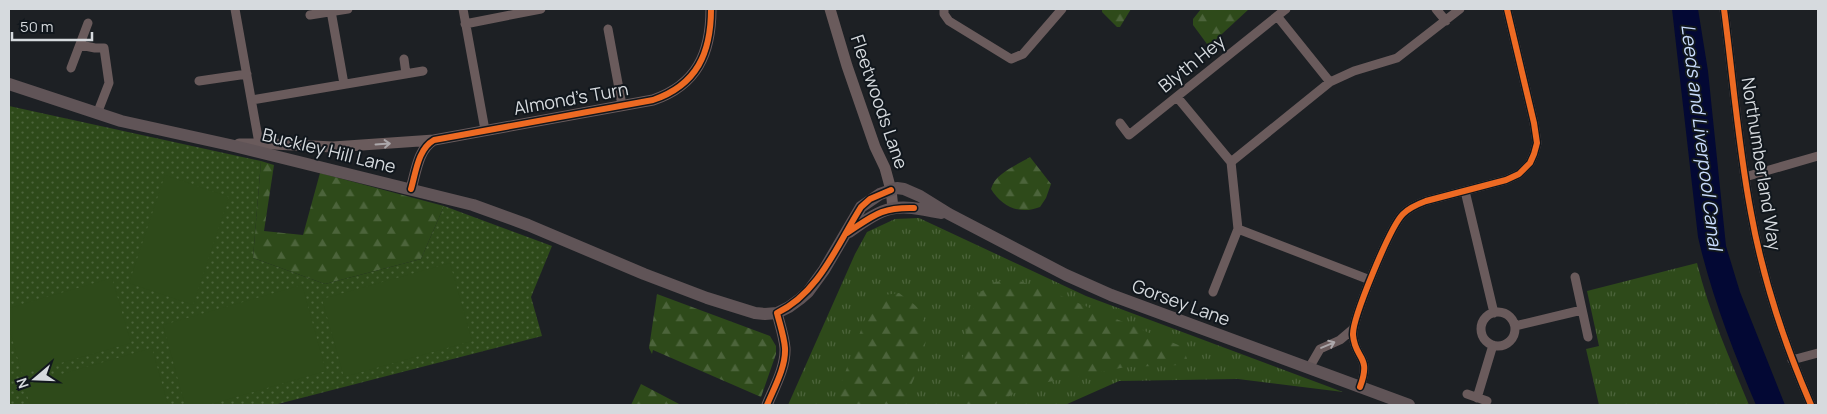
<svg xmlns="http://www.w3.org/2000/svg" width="1827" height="414" viewBox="0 0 1827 414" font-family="Manrope,sans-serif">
  <defs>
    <pattern id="grass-tufts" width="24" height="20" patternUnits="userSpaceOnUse" patternTransform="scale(1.25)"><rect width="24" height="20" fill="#2e4a1a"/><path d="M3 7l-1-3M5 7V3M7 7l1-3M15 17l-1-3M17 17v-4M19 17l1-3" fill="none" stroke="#4c643b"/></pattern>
    <pattern id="forest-firs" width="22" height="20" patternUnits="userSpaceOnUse" patternTransform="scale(1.25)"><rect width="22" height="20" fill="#2e4a1a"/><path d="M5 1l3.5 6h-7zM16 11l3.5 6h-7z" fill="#4c643b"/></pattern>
    <pattern id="park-dots" width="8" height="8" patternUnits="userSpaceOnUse" patternTransform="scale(1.25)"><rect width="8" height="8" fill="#2e4a1a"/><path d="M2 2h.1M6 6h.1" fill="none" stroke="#4c643b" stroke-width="1.8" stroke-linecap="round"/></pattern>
  </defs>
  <rect width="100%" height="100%" fill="#1d2024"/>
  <path fill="url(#grass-tufts)" d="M 919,218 L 1086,296 L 1343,392 L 1238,379 L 1119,381 L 1065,405 L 788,405 L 855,254 L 867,232 L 895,219 Z
    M 1697,263 C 1709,312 1730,359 1749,405 L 1599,405 L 1586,349 L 1599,346 L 1587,291 Z"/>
  <path fill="url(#forest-firs)" d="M 1102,9 L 1131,9 L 1120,27 L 1117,27 L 1102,12 Z
    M 1201,9 L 1249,9 L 1210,45 L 1207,44 L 1193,25 L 1193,19 Z
    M 1030,157 L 1051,184 L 1046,198 L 1040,207 C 1020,215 1002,207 991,189 C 995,173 1017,165 1030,157 Z
    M 261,161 L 274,165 L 264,231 L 303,235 L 320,173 L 444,206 L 421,259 L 325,284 L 253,258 Z
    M 1014,279 L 1059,295 L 1183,347 L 1187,359 L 1181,365 L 1126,367 L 1027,386 L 994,405 L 963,405 L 957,399 L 967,327 L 979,293 L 995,282 Z
    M 899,293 C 906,299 919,306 922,314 C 935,339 913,383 901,405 L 833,405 L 870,306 L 884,295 Z
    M 657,294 L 770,336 L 776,346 L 776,354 L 761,397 L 653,350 L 652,354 L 649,348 Z
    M 641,384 L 681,405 L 631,405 Z"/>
  <path fill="url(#park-dots)" d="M 9,106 L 261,161 L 253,258 L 325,284 L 421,259 L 444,206 L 552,246 L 531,297 L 542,336 L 274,405 L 9,405 Z"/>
  <path fill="#2e4a1a" d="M 165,175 L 229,197 L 193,305 L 129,283 Z
    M 450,263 L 472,341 L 344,377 L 322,299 Z
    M 112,278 L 131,343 L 22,374 L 9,327 L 9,308 Z
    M 302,285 L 326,371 L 208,405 L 185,405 L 163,325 Z
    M 152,348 L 168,405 L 30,405 L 24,385 Z"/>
  <path fill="#030834" d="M 1672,9 L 1698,9 L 1708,71 L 1726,246 L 1740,292 L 1785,405 L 1756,405 C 1733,351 1711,294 1698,237 Z"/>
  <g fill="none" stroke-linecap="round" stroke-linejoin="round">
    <path stroke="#6a5b5c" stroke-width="9" d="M 235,9 L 260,149
      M 463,9 L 485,130
      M 944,9 L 944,14 L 949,21 L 1011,59 L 1023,54 L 1062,9
      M 1436,9 L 1446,21
      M 1724,9 C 1733,77 1738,145 1751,213 C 1763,279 1784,343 1811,405
      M 331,11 L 344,84
      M 310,15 L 348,9
      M 1277,16 L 1330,82
      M 465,24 L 541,9
      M 608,29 L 622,105
      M 80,45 L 95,48 L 104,48 L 109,83 L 97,114
      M 404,59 L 406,74
      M 71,68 L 88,23
      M 199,81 L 247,74
      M 1177,97 L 1231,162
      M 252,100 L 423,71
      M 1120,123 L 1129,135 L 1286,9
      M 1231,162 L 1330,82 L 1354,71 L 1397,58 L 1460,9
      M 1745,177 L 1818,156
      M 1465,191 L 1494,313
      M 1238,229 L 1370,280
      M 1575,277 L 1588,337
      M 1213,292 L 1238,229 L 1231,162
      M1481 329a17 17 0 1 1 34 0a17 17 0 1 1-34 0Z
      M 1515,326 L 1582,310
      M 1792,360 L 1818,353
      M 1309,368 L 1320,349 L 1340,340 L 1353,329
      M 1360,387 C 1372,355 1355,360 1353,335 C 1352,319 1390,227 1403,214 C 1409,208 1418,204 1426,201 L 1506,180 L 1519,174 L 1530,163 L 1534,154 L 1537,143 L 1534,123 L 1507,9
      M 1467,394 L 1487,401
      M 1477,398 L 1493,345"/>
    <path stroke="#6a5b5c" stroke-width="11" d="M 830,9 L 847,66 L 875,147 L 885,168 L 891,190 L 893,208
      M 239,144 L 273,144 L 333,147 L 434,140
      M 411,189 C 416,172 418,149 434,140 L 653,100 C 697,85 711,53 711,9
      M 767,405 C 774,388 786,367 785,348 C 784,336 780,325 777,313"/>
    <path stroke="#605457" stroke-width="12" d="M 9,84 L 121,121 L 230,145 L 473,205 L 528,225 L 644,274 L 707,298 L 755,313 L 765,314 L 777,313 L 789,307 L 800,299 L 808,292 L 824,270 L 861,207 L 880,194 L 897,188 L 904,189 L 920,196 L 949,214 L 1066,275 L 1111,295 L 1409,405
      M 849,232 C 887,205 894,203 941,213"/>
    <defs>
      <path id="cycleway" d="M 1724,9 C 1733,77 1738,145 1751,213 C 1763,279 1784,343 1811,405
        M 411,189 C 416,172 418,149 434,140 L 653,100 C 697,85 711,53 711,9
        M 847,233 C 873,216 881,207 914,208
        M 1360,387 C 1372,355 1355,360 1353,335 C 1352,319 1390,227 1403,214 C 1409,208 1418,204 1426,201 L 1506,180 L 1519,174 L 1530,163 L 1534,154 L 1537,143 L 1534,123 L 1507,9
        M 767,405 C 774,388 786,367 785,348 C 784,336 780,325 777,313 C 819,293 837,245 861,207 L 870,199 L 891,190"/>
    </defs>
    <use href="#cycleway" stroke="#11171d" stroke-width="9"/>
    <use href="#cycleway" stroke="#ed6a23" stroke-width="6"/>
  </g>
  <defs><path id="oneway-shaft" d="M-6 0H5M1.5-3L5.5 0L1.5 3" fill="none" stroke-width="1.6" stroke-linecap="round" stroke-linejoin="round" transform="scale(1.25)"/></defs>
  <g stroke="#aba7aa">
    <use href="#oneway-shaft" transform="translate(383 144) rotate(-4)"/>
    <use href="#oneway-shaft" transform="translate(1328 345) rotate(-23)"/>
  </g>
  <g text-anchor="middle" stroke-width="4" stroke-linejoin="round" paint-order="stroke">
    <g font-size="18" fill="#d6dade" stroke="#11171d">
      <text transform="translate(1192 64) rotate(-39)" y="6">Blyth Hey</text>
      <text transform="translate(571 99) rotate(-10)" y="6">Almond's Turn</text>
      <text transform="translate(879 102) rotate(71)" y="6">Fleetwoods Lane</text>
      <text transform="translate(329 151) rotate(14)" y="6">Buckley Hill Lane</text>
      <text transform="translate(1761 164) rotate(81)" y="6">Northumberland Way</text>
      <text transform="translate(1181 303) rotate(20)" y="6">Gorsey Lane</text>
    </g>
    <g font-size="19" font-style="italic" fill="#c9dcfd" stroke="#11171d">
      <text transform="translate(1702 137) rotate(83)" y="7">Leeds and Liverpool Canal</text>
    </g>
  </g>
  <rect width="1827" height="414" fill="none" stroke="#d6dade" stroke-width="20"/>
  <g transform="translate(35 379) rotate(251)" stroke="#11171d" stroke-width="4" paint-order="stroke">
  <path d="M0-4L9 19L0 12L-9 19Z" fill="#d6dade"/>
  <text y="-8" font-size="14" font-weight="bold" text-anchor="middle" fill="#d6dade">N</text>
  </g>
  <path d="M12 32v8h80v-8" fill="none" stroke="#d6dade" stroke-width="2.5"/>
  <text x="20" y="32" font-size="15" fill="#d6dade" stroke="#11171d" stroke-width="4" paint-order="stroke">50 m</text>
</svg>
